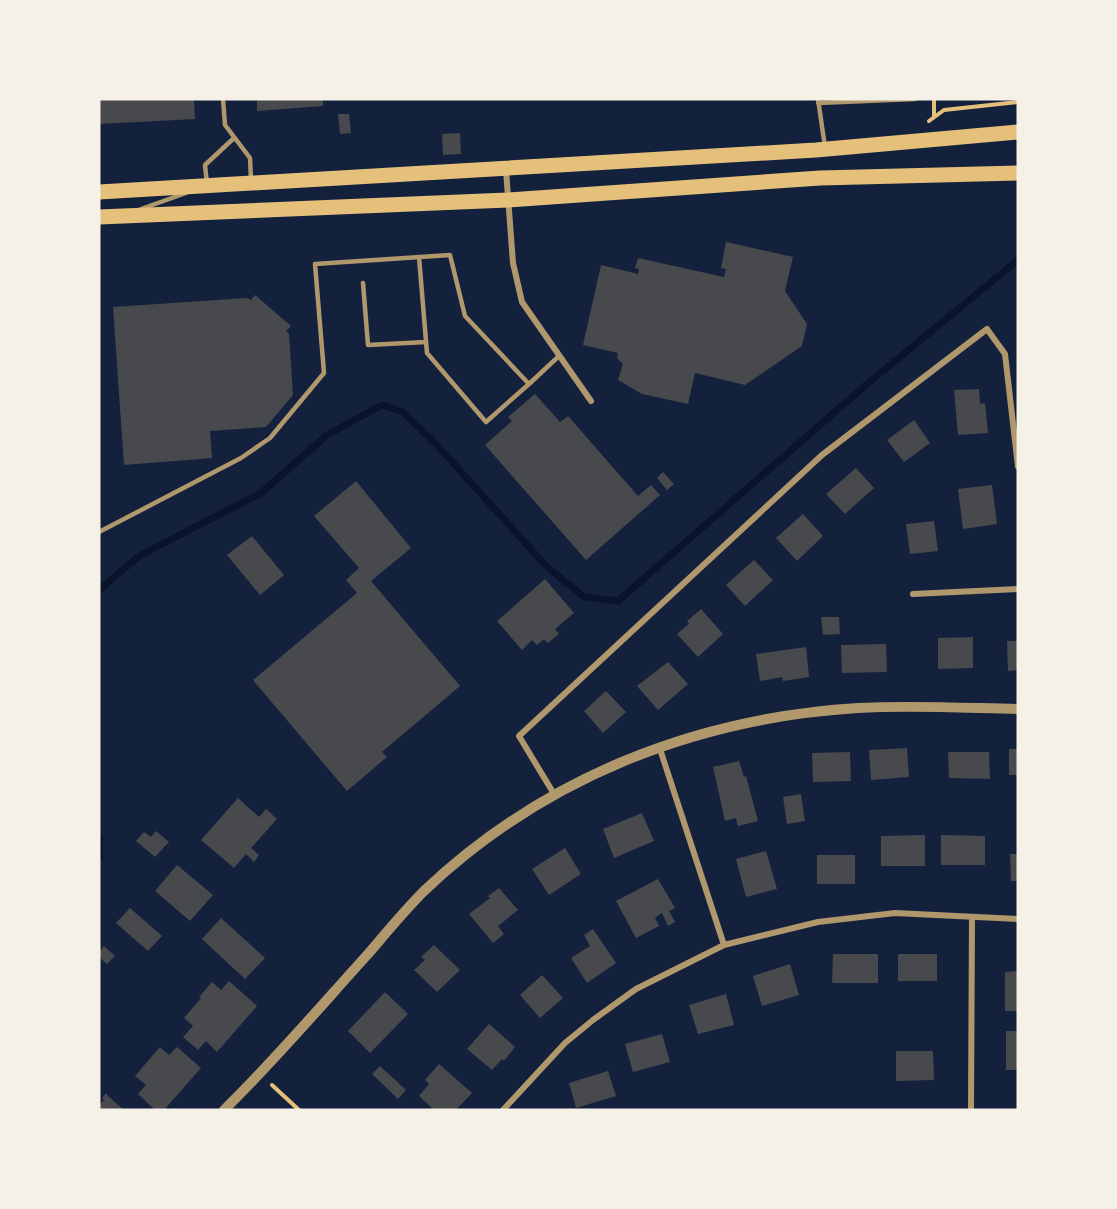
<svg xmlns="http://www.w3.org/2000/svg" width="1117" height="1209" viewBox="0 0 1117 1209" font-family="'DM Sans',sans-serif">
  <rect width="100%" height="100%" fill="#14213d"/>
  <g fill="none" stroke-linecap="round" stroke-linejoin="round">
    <path stroke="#0b132b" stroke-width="7" d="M 99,590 L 139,556 L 261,493 L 327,435 L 382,405 L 403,412 L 437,445 L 546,566 L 584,597 L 618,601 L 867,384 L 1018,260
      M 99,837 L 99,857"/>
  </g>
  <path fill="#48494c" d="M 99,99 L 194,99 L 195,119 L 99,124 Z
    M 257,99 L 323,99 L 323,106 L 257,111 Z
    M 338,114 L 349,114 L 351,133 L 340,134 Z
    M 460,133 L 461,154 L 443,155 L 442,134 Z
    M 726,242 L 793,257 L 785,291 L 807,324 L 802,346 L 745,385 L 695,373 L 688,404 L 642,394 L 618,380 L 623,364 L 617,358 L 618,353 L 583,345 L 601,265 L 638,274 L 639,269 L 635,268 L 638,258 L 724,277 L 726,269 L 721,268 Z
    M 255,295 L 291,326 L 286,331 L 289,334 L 293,395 L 266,427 L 210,431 L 212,458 L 124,465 L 113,307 L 247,298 L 251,300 Z
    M 979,389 L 980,404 L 985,403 L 988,433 L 958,435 L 954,390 Z
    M 535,394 L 560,422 L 568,416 L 638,496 L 651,485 L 660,495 L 586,560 L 485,445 L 512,421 L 508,417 Z
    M 914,420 L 930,443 L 904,462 L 887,440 Z
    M 856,468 L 874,488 L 845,514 L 826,494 Z
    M 663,472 L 674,484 L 667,490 L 657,478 Z
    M 356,481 L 411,548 L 371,581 L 460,686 L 382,752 L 387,757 L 347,791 L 253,680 L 357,593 L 346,580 L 359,568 L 314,516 Z
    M 992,485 L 997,524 L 963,529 L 958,489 Z
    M 803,514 L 823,536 L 797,561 L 776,538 Z
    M 934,521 L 938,551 L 910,554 L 906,524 Z
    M 252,536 L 284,575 L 260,595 L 227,555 Z
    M 754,560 L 773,580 L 745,606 L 726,585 Z
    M 545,579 L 574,613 L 555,629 L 559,634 L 548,643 L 544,639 L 537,645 L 532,640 L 522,650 L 497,621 Z
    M 701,609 L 723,634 L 698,657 L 677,634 L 689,624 L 687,621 Z
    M 821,617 L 839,617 L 840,634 L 823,635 Z
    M 973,637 L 973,668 L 938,669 L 938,638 Z
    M 1007,641 L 1018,641 L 1018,670 L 1008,671 Z
    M 886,644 L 887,672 L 842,673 L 841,645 Z
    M 806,647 L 809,677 L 783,681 L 782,677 L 760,681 L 756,654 Z
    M 668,662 L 688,684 L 658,710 L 637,686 Z
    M 606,691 L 626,712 L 603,733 L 584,711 Z
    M 907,748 L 909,777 L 871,780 L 869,750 Z
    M 1009,749 L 1018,749 L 1018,775 L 1009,775 Z
    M 850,752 L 851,781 L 813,782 L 812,753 Z
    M 948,752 L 989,752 L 990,779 L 949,778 Z
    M 739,761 L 744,777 L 746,776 L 758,821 L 738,826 L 736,818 L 725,821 L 713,767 Z
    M 801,794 L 805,821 L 787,824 L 783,797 Z
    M 238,798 L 259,817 L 266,809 L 277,819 L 251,848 L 259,855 L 254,862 L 246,854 L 234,868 L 201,840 Z
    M 642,813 L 654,841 L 614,858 L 603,829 Z
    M 156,831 L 169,842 L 155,857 L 136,841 L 144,832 L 151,837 Z
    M 925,835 L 925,866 L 881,866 L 881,836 Z
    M 941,835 L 985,836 L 985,865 L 941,865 Z
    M 565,848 L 581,874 L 549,895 L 532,869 Z
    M 766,851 L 777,889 L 746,897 L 736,859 Z
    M 1010,854 L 1018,854 L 1018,881 L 1011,881 Z
    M 817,855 L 855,855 L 855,884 L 817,884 Z
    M 177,865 L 213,895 L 190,921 L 155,891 Z
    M 658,879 L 675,908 L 669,911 L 675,922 L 668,926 L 662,913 L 655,918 L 659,926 L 636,938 L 616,901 Z
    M 499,888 L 518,910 L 498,926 L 504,934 L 493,943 L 469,914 L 490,898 L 488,896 Z
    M 130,908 L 162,936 L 148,951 L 116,923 Z
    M 221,918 L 265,958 L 245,979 L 202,939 Z
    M 593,929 L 616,963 L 587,983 L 571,958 L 590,946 L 584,935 Z
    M 434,945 L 460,970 L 437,992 L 414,970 L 425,960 L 421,957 Z
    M 104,946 L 115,956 L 107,964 L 99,957 L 99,952 Z
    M 833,954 L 878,954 L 878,983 L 832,983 Z
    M 898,954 L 937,954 L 937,981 L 898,981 Z
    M 790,964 L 799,995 L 762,1006 L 753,976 Z
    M 1018,971 L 1018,1011 L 1005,1011 L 1005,972 Z
    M 542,975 L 563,998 L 540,1018 L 520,995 Z
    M 229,981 L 257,1006 L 217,1052 L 206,1041 L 198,1050 L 183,1037 L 193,1026 L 184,1018 L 201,998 L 199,997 L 212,982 L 221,990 Z
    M 385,992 L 408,1014 L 370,1053 L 348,1031 Z
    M 726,994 L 734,1025 L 698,1034 L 689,1005 Z
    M 489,1024 L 515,1047 L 504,1061 L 502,1059 L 492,1070 L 467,1049 Z
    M 1006,1031 L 1018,1031 L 1018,1070 L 1006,1070 Z
    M 662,1034 L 670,1062 L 633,1072 L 625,1044 Z
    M 160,1047 L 169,1055 L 177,1047 L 201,1068 L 164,1110 L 155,1110 L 138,1094 L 146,1085 L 135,1076 Z
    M 896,1051 L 933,1051 L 934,1080 L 896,1081 Z
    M 439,1064 L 472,1093 L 456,1110 L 434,1110 L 419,1096 L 429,1084 L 425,1080 Z
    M 380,1066 L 406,1090 L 398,1099 L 372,1074 Z
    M 608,1071 L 616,1096 L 576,1108 L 569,1083 Z
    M 106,1093 L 108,1096 L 124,1110 L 99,1110 L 99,1105 L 104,1100 L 102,1098 Z"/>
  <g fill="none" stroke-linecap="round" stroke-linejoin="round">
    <path stroke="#e5c07b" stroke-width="4" d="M 934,99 L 934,116
      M 929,121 L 944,110 L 1018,102
      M 272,1085 L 299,1110"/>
    <path stroke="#b1986c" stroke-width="4.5" d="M 223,99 L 225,125 L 250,158 L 251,180
      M 818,99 L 825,147
      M 818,103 L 915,99
      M 207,184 L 205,165 L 234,138
      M 141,209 L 186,193
      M 419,257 L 427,353 L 486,422 L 529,384
      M 363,283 L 368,345 L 426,342
      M 99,532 L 241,458 L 270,438 L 324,373 L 315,264 L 450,255 L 465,316 L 529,384 L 559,356"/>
    <path stroke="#b1986c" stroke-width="6" d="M 506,170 L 513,263 L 522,302 L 591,401
      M 913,594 L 1018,589
      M 659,746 L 724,945
      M 554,794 L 519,736 L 822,455 L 987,329 L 1005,354 L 1018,467
      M 503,1110 L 565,1043 L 593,1020 L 636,989 L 724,945 L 818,922 L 895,913 L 1018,919
      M 971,1110 L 972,917"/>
    <path stroke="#b1986c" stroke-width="10" d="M 224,1110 C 274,1061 320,1007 368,954 C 386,933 404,911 424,891 C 543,778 695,718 858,708 C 911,705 965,708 1018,709"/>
    <path stroke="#e5c07b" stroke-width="15" d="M 99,192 L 816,150 L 1018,132
      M 99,217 L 508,200 L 820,178 L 1018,173"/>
  </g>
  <rect width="1117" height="1209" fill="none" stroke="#f6f1e7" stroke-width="201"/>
</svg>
